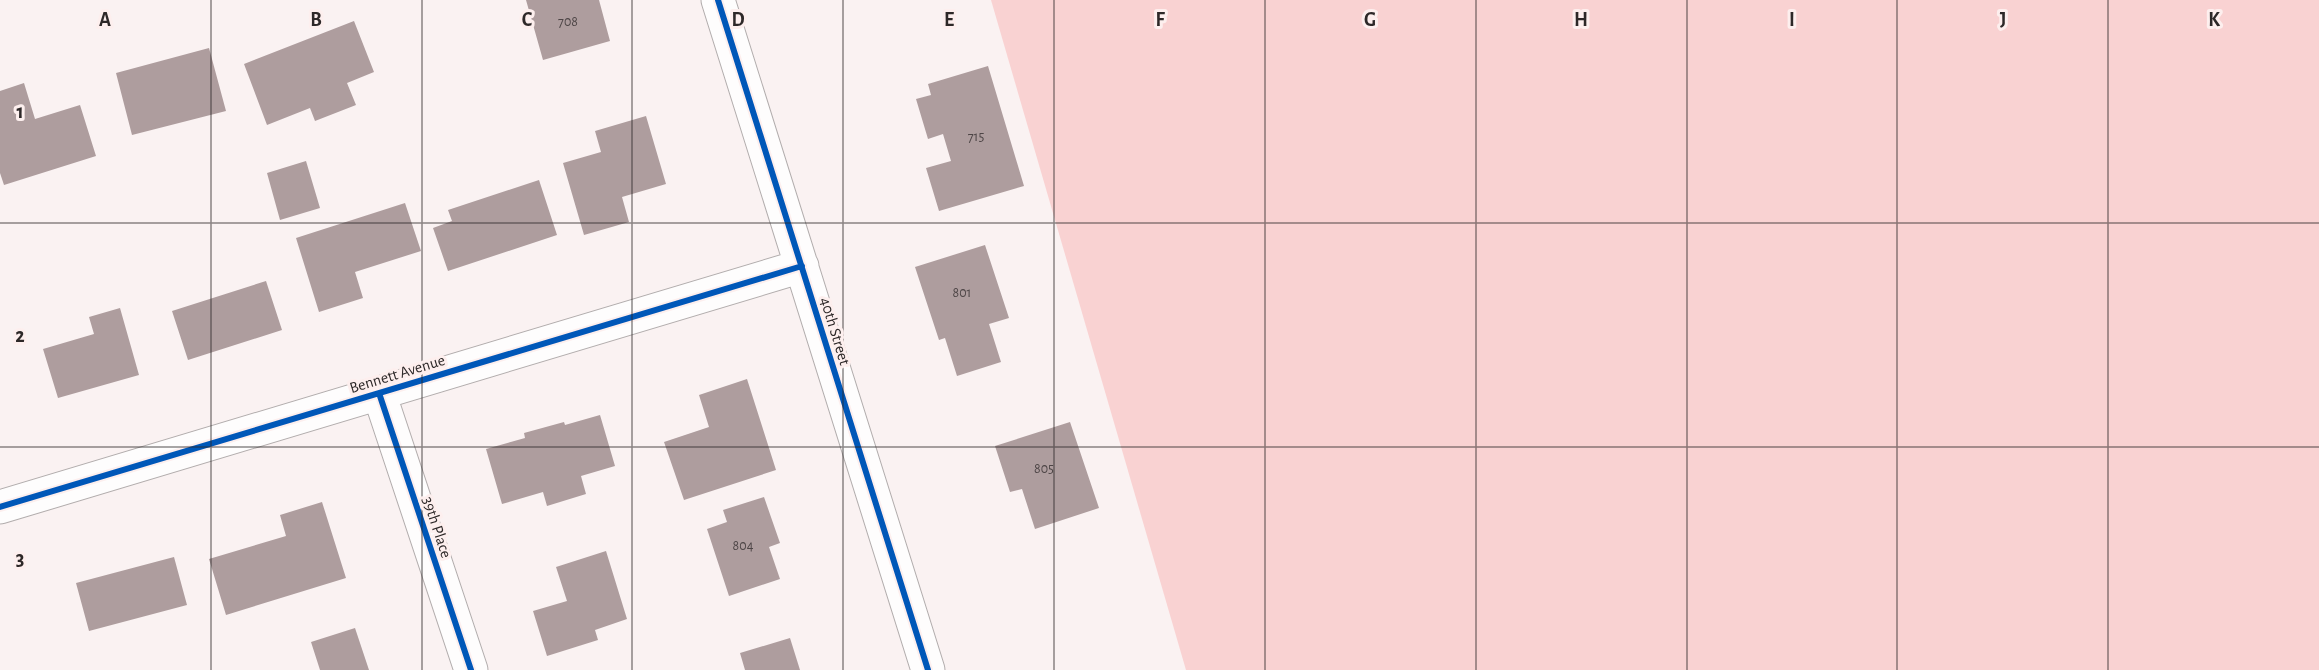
<svg xmlns="http://www.w3.org/2000/svg" width="2319" height="670" viewBox="0 0 2319 670" font-family="'Alegreya Sans',sans-serif">
  <rect width="100%" height="100%" fill="#faf2f2"/>
  <path fill="#f9d2d2" d="M 991,0 L 2319,0 L 2319,670 L 1186,670 Z"/>
  <path fill="#ae9d9e" d="M 526,0 L 599,0 L 610,41 L 543,60 Z
    M 354,21 L 374,72 L 347,83 L 356,105 L 315,121 L 310,108 L 267,125 L 244,64 Z
    M 209,48 L 226,111 L 132,135 L 116,73 Z
    M 988,66 L 1024,186 L 939,211 L 926,168 L 951,161 L 943,134 L 928,139 L 916,99 L 931,95 L 928,84 Z
    M 24,83 L 35,119 L 80,105 L 96,156 L 4,185 L 0,173 L 0,91 Z
    M 646,116 L 666,184 L 622,197 L 629,222 L 584,235 L 563,163 L 601,152 L 595,131 Z
    M 306,161 L 320,208 L 280,220 L 267,173 Z
    M 539,180 L 557,235 L 448,271 L 433,228 L 452,221 L 448,210 Z
    M 405,203 L 421,251 L 355,272 L 363,298 L 319,312 L 296,238 Z
    M 985,245 L 1009,318 L 989,324 L 1001,362 L 957,376 L 945,338 L 939,340 L 915,267 Z
    M 266,281 L 282,330 L 188,360 L 172,311 Z
    M 120,308 L 139,375 L 58,398 L 43,349 L 94,334 L 89,317 Z
    M 747,379 L 776,470 L 684,500 L 664,442 L 709,427 L 699,395 Z
    M 600,415 L 615,466 L 581,476 L 586,494 L 547,506 L 543,492 L 502,504 L 486,449 L 525,438 L 524,433 L 564,422 L 565,425 Z
    M 1070,422 L 1099,508 L 1035,529 L 1022,489 L 1010,492 L 995,446 Z
    M 764,497 L 780,543 L 769,547 L 780,579 L 729,596 L 707,529 L 727,522 L 723,510 Z
    M 322,502 L 346,578 L 226,615 L 209,559 L 286,536 L 280,515 Z
    M 606,551 L 627,619 L 595,630 L 598,640 L 547,656 L 533,611 L 567,601 L 556,567 Z
    M 174,557 L 187,605 L 89,631 L 76,583 Z
    M 355,628 L 369,670 L 320,670 L 311,642 Z
    M 790,638 L 800,670 L 745,670 L 740,653 Z"/>
  <g fill="none" stroke-linecap="round" stroke-linejoin="round">
    <defs>
      <path id="minor" d="M 718,0 L 928,670
        M 379,393 L 471,670
        M 0,507 L 802,266"/>
    </defs>
    <use href="#minor" stroke="#b2adad" stroke-width="35"/>
    <use href="#minor" stroke="#fefdfd" stroke-width="33"/>
    <defs>
      <path id="cycleway" d="M 718,0 L 928,670
        M 379,393 L 471,670
        M 0,507 L 802,266"/>
    </defs>
    <use href="#cycleway" stroke="#fdefee" stroke-width="10"/>
    <use href="#cycleway" stroke="#0057b8" stroke-width="6"/>
  </g>
  <path fill="none" stroke="#2d2828" stroke-width="1.5" stroke-opacity="0.55" d="M 211,0 L 211,670M 422,0 L 422,670M 632,0 L 632,670M 843,0 L 843,670M 1054,0 L 1054,670M 1265,0 L 1265,670M 1476,0 L 1476,670M 1687,0 L 1687,670M 1897,0 L 1897,670M 2108,0 L 2108,670M 0,223 L 2319,223M 0,447 L 2319,447"/>
  <g text-anchor="middle" stroke-width="6" stroke-linejoin="round" paint-order="stroke">
    <g font-size="14" fill="#4d4546">
      <text x="568" y="26">708</text>
      <text x="976" y="141">715</text>
      <text x="962" y="297">801</text>
      <text x="1044" y="473">805</text>
      <text x="743" y="550">804</text>
    </g>
    <g font-size="16" fill="#2d2828" stroke="#fdefee">
      <text transform="translate(836 331) rotate(73)" y="6">40th Street</text>
      <text transform="translate(397 373) rotate(-17)" y="6">Bennett Avenue</text>
      <text transform="translate(438 527) rotate(72)" y="6">39th Place</text>
    </g>
  </g>
  <g font-size="20" text-anchor="middle" font-weight="bold" fill="#2d2828" stroke="#fdefee" stroke-width="6" stroke-linejoin="round" paint-order="stroke">
    <text x="105" y="26">A</text>
    <text x="316" y="26">B</text>
    <text x="527" y="26">C</text>
    <text x="738" y="26">D</text>
    <text x="949" y="26">E</text>
    <text x="1160" y="26">F</text>
    <text x="1370" y="26">G</text>
    <text x="1581" y="26">H</text>
    <text x="1792" y="26">I</text>
    <text x="2003" y="26">J</text>
    <text x="2214" y="26">K</text>
    <text x="20" y="118">1</text>
    <text x="20" y="342">2</text>
    <text x="20" y="565">3</text>
  </g>
</svg>
